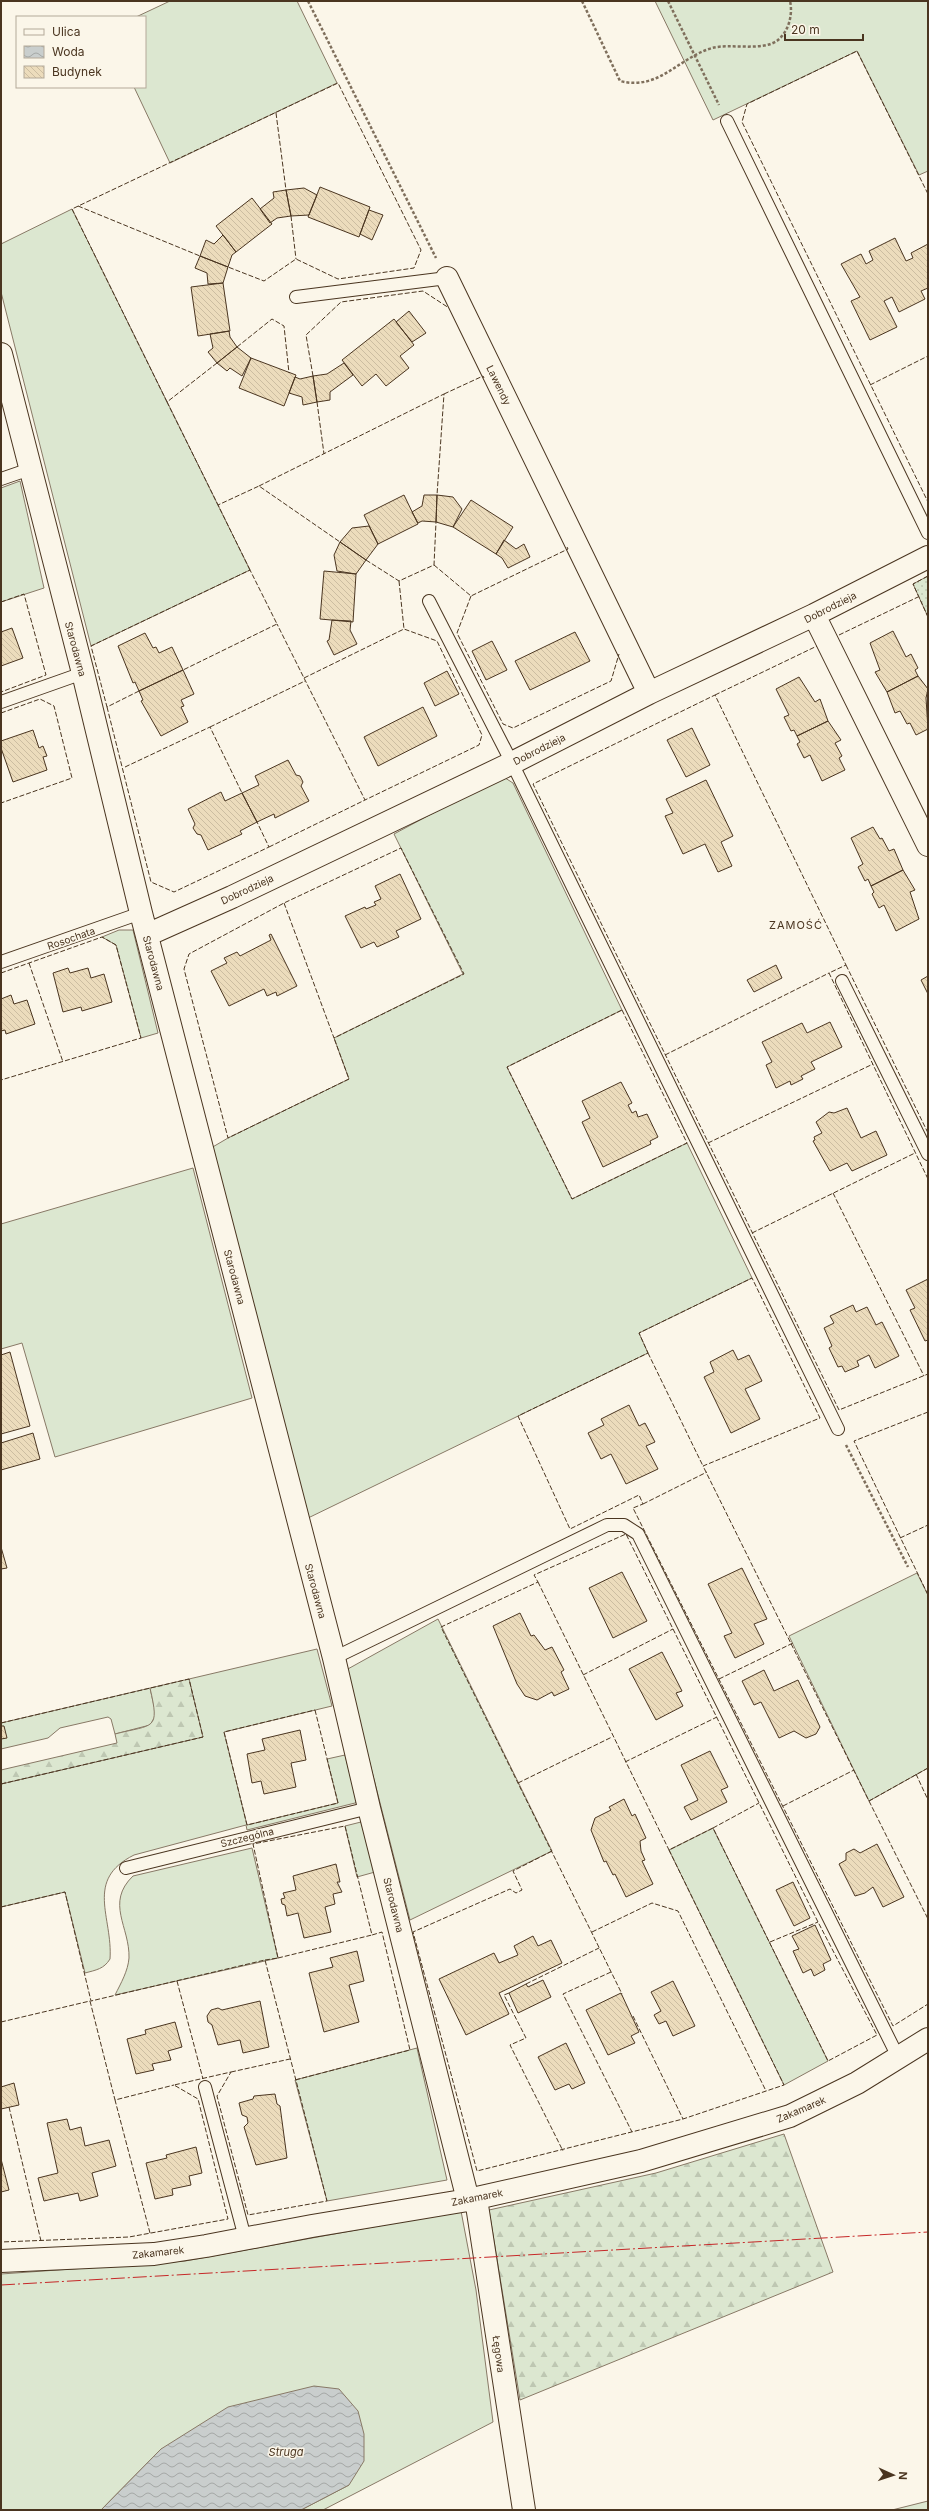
<svg xmlns="http://www.w3.org/2000/svg" width="929" height="2511" viewBox="0 0 929 2511" font-family="Inter,sans-serif">
  <defs>
    <pattern id="forest-firs" width="22" height="20" patternUnits="userSpaceOnUse"><rect width="22" height="20" fill="#dce7d0"/><path d="M5 1l3.5 6h-7zM16 11l3.5 6h-7z" fill="#bec7b2"/></pattern>
    <pattern id="garden-dots" width="8" height="8" patternUnits="userSpaceOnUse"><rect width="8" height="8" fill="#dce7d0"/><path d="M2 2h.1M6 6h.1" fill="none" stroke="#bec7b2" stroke-width="1.8" stroke-linecap="round"/></pattern>
    <pattern id="water-waves" width="16" height="10" patternUnits="userSpaceOnUse"><rect width="16" height="10" fill="#c9cecd"/><path d="M0 5q4-4 8 0t8 0" fill="none" stroke="#a5a8a6"/></pattern>
    <pattern id="building-back-hatch" width="6" height="6" patternUnits="userSpaceOnUse"><rect width="6" height="6" fill="#ecdcbc"/><path d="M-1 5l2 2M0 0l6 6M5-1l2 2" fill="none" stroke="#ccbda1"/></pattern>
  </defs>
  <rect width="100%" height="100%" fill="#fbf6e9"/>
  <path fill="#dce7d0" stroke="#887966" d="M 170,1 L 297,1 L 337,83 L 170,163 L 134,87 L 145,87 L 145,17 L 136,17 Z
    M 655,1 L 928,1 L 928,171 L 919,175 L 857,51 L 713,120 Z
    M 72,209 L 250,570 L 91,646 L 1,292 L 1,244 Z
    M 20,481 L 44,588 L 1,602 L 1,488 Z
    M 502,776 L 513,783 L 622,1010 L 507,1067 L 572,1199 L 687,1143 L 752,1278 L 639,1333 L 648,1353 L 306,1519 L 211,1148 L 228,1138 L 349,1079 L 334,1038 L 463,974 L 394,834 Z
    M 119,930 L 133,930 L 158,1033 L 141,1038 L 116,945 L 102,937 Z
    M 193,1168 L 252,1398 L 55,1457 L 22,1343 L 1,1349 L 1,1224 Z
    M 917,1573 L 928,1595 L 928,1768 L 869,1801 L 789,1636 Z
    M 438,1619 L 552,1851 L 410,1920 L 346,1670 Z
    M 317,1649 L 332,1706 L 224,1732 L 247,1825 L 338,1803 L 327,1759 L 345,1755 L 357,1802 L 355,1803 L 247,1830 L 246,1825 L 134,1855 C 84,1880 113,1917 110,1959 C 104,1969 96,1970 85,1973 L 65,1892 L 1,1907 L 1,1784 L 202,1737 L 189,1679 Z
    M 150,1688 L 156,1715 L 150,1725 L 115,1734 L 111,1719 L 108,1717 L 60,1728 L 48,1738 L 1,1749 L 1,1723 Z
    M 361,1822 L 375,1872 L 357,1877 L 345,1826 Z
    M 713,1828 L 828,2061 L 784,2085 L 669,1850 Z
    M 252,1848 L 278,1958 L 115,1995 C 121,1983 128,1971 129,1958 C 130,1927 105,1903 133,1876 Z
    M 417,2048 L 447,2180 L 327,2201 L 295,2080 Z
    M 461,2211 L 476,2290 L 493,2422 L 323,2510 L 301,2510 L 349,2485 L 161,2449 L 101,2510 L 1,2510 L 1,2274 L 185,2261 Z
    M 928,2501 L 928,2510 L 892,2510 Z"/>
  <path fill="url(#forest-firs)" stroke="#887966" d="M 189,1679 L 203,1737 L 1,1784 L 1,1770 L 117,1743 L 115,1734 C 154,1724 160,1731 150,1688 Z
    M 784,2134 L 833,2272 L 520,2400 L 489,2210 L 656,2173 Z"/>
  <path fill="url(#garden-dots)" stroke="#887966" d="M 928,576 L 928,617 L 913,584 Z"/>
  <path fill="url(#water-waves)" stroke="#887966" d="M 314,2386 L 339,2389 L 358,2411 L 364,2434 L 364,2461 L 349,2485 L 301,2510 L 101,2510 L 161,2449 L 228,2407 Z"/>
  <path fill="url(#building-back-hatch)" stroke="#4a3520" d="M 320,187 L 370,207 L 359,237 L 308,217 Z
    M 304,188 L 317,195 L 309,215 L 291,216 L 286,190 Z
    M 286,190 L 291,216 L 277,218 L 270,223 L 260,209 L 274,198 L 273,192 Z
    M 252,198 L 272,224 L 236,252 L 216,226 Z
    M 369,210 L 383,215 L 372,240 L 360,234 Z
    M 223,235 L 236,252 L 232,255 L 228,267 L 200,256 L 206,240 L 214,244 Z
    M 895,238 L 906,261 L 913,258 L 911,253 L 928,244 L 928,288 L 921,291 L 925,299 L 899,312 L 892,297 L 884,301 L 897,327 L 870,340 L 851,301 L 860,297 L 841,264 L 861,254 L 866,264 L 873,260 L 869,251 Z
    M 200,256 L 228,267 L 223,283 L 208,284 L 207,273 L 195,268 Z
    M 223,283 L 230,331 L 198,336 L 191,287 Z
    M 409,311 L 426,333 L 412,342 L 396,322 Z
    M 394,319 L 414,345 L 400,356 L 409,368 L 386,386 L 376,374 L 362,386 L 342,360 Z
    M 229,331 L 230,337 L 237,347 L 217,363 L 208,352 L 213,348 L 210,334 Z
    M 237,347 L 251,358 L 242,376 L 230,368 L 227,371 L 217,363 Z
    M 251,358 L 296,375 L 284,406 L 239,388 Z
    M 344,363 L 353,375 L 330,392 L 330,400 L 317,402 L 313,376 L 327,374 Z
    M 313,376 L 317,402 L 303,405 L 302,397 L 289,393 L 295,377 L 300,379 Z
    M 404,495 L 418,524 L 378,544 L 364,515 Z
    M 424,495 L 437,495 L 436,522 L 422,521 L 418,523 L 412,512 L 422,506 Z
    M 437,495 L 453,497 L 462,509 L 453,527 L 436,522 Z
    M 471,500 L 513,527 L 496,554 L 453,527 Z
    M 369,526 L 378,544 L 366,560 L 340,542 L 352,528 Z
    M 504,540 L 516,549 L 524,544 L 530,557 L 508,568 L 502,558 L 496,554 Z
    M 340,542 L 366,560 L 356,574 L 337,571 L 334,555 Z
    M 324,571 L 356,574 L 353,622 L 320,619 Z
    M 332,620 L 351,621 L 350,630 L 357,644 L 334,655 L 327,641 L 329,640 Z
    M 12,628 L 23,658 L 1,666 L 1,670 L 1,632 Z
    M 893,631 L 906,657 L 911,654 L 918,668 L 915,670 L 918,676 L 887,692 L 875,672 L 880,670 L 870,643 Z
    M 575,632 L 590,661 L 530,690 L 515,661 Z
    M 145,633 L 153,648 L 156,647 L 159,653 L 172,647 L 183,670 L 139,691 L 135,682 L 133,683 L 118,646 Z
    M 492,641 L 507,670 L 486,680 L 472,651 Z
    M 183,670 L 194,694 L 181,700 L 184,706 L 181,707 L 188,722 L 161,736 L 141,701 L 143,700 L 139,691 Z
    M 447,671 L 459,694 L 435,706 L 424,683 Z
    M 918,676 L 928,689 L 926,698 L 928,729 L 916,735 L 910,723 L 907,724 L 900,711 L 895,713 L 887,692 Z
    M 799,677 L 815,702 L 820,699 L 828,721 L 797,736 L 794,730 L 791,731 L 784,717 L 789,715 L 776,689 Z
    M 423,707 L 437,736 L 378,766 L 364,737 Z
    M 828,721 L 841,740 L 835,743 L 842,756 L 839,758 L 845,770 L 822,781 L 810,755 L 804,758 L 797,744 L 800,742 L 797,736 Z
    M 692,728 L 710,765 L 686,777 L 667,740 Z
    M 33,730 L 39,748 L 43,746 L 47,756 L 43,757 L 47,770 L 13,782 L 1,748 L 1,741 Z
    M 288,760 L 296,775 L 300,776 L 303,782 L 301,786 L 309,801 L 275,818 L 274,814 L 257,822 L 242,793 L 259,785 L 255,776 Z
    M 706,780 L 733,836 L 721,842 L 732,866 L 718,872 L 705,844 L 683,854 L 665,816 L 673,813 L 666,799 Z
    M 221,792 L 225,801 L 242,793 L 257,822 L 240,831 L 242,834 L 208,850 L 201,835 L 197,834 L 193,828 L 195,824 L 188,809 Z
    M 873,827 L 880,839 L 882,838 L 889,851 L 894,849 L 903,870 L 871,886 L 868,879 L 865,881 L 858,867 L 863,864 L 851,838 Z
    M 903,870 L 915,890 L 910,892 L 919,919 L 896,931 L 884,905 L 879,908 L 872,894 L 874,892 L 871,886 Z
    M 400,874 L 421,919 L 396,931 L 399,937 L 377,947 L 374,942 L 361,948 L 345,916 L 365,907 L 366,909 L 376,905 L 374,902 L 381,899 L 375,886 Z
    M 271,934 L 297,986 L 277,996 L 276,992 L 267,996 L 264,989 L 229,1006 L 211,971 L 227,963 L 224,958 L 237,952 L 240,956 L 271,940 L 269,935 Z
    M 776,965 L 782,978 L 754,992 L 747,980 Z
    M 68,968 L 70,973 L 88,968 L 91,978 L 104,974 L 112,1002 L 82,1011 L 81,1007 L 63,1012 L 53,973 Z
    M 928,976 L 928,994 L 921,980 Z
    M 11,995 L 14,1004 L 27,1000 L 35,1024 L 6,1034 L 5,1030 L 1,1031 L 1,999 Z
    M 830,1022 L 842,1047 L 811,1062 L 815,1069 L 801,1076 L 803,1079 L 791,1085 L 790,1081 L 776,1088 L 766,1065 L 772,1062 L 762,1042 L 802,1023 L 807,1033 Z
    M 621,1082 L 632,1103 L 628,1105 L 632,1113 L 636,1111 L 638,1117 L 647,1114 L 658,1137 L 650,1141 L 651,1144 L 603,1167 L 582,1122 L 590,1118 L 582,1101 Z
    M 847,1108 L 861,1138 L 876,1131 L 887,1155 L 852,1171 L 847,1163 L 830,1171 L 813,1141 L 815,1140 L 814,1137 L 822,1133 L 816,1122 L 829,1112 L 834,1113 Z
    M 928,1279 L 928,1340 L 925,1341 L 910,1310 L 915,1308 L 906,1290 Z
    M 853,1305 L 856,1312 L 867,1307 L 876,1325 L 882,1322 L 899,1356 L 875,1368 L 869,1355 L 857,1361 L 859,1366 L 845,1372 L 842,1366 L 838,1367 L 829,1348 L 832,1346 L 824,1328 L 834,1323 L 830,1316 Z
    M 733,1350 L 738,1360 L 749,1355 L 762,1381 L 745,1389 L 760,1419 L 731,1433 L 704,1377 L 714,1372 L 710,1362 Z
    M 10,1352 L 30,1426 L 1,1434 L 1,1355 Z
    M 629,1405 L 639,1426 L 645,1423 L 655,1442 L 646,1446 L 658,1469 L 626,1484 L 611,1454 L 601,1459 L 588,1433 L 604,1425 L 601,1419 Z
    M 33,1433 L 40,1459 L 1,1470 L 1,1443 Z
    M 1,1547 L 7,1568 L 1,1569 Z
    M 742,1568 L 767,1619 L 754,1624 L 764,1644 L 735,1658 L 724,1636 L 732,1633 L 708,1584 Z
    M 622,1572 L 647,1621 L 613,1638 L 589,1588 Z
    M 520,1613 L 531,1636 L 534,1635 L 545,1650 L 552,1647 L 564,1670 L 561,1672 L 569,1689 L 554,1696 L 552,1692 L 537,1700 L 525,1696 L 517,1684 L 493,1626 Z
    M 662,1652 L 682,1691 L 676,1693 L 683,1706 L 656,1720 L 629,1669 Z
    M 764,1670 L 774,1691 L 798,1680 L 820,1727 L 816,1734 L 806,1738 L 794,1731 L 779,1738 L 761,1702 L 754,1705 L 742,1681 Z
    M 1,1726 L 4,1726 L 7,1738 L 1,1739 Z
    M 300,1730 L 306,1760 L 291,1763 L 296,1787 L 264,1794 L 261,1781 L 252,1783 L 247,1754 L 265,1750 L 262,1739 Z
    M 710,1751 L 728,1787 L 721,1790 L 727,1802 L 691,1820 L 684,1807 L 698,1800 L 681,1765 Z
    M 624,1799 L 632,1816 L 635,1814 L 646,1838 L 640,1841 L 641,1851 L 645,1860 L 642,1861 L 653,1884 L 626,1897 L 615,1874 L 613,1875 L 606,1861 L 604,1862 L 591,1830 L 595,1818 L 611,1810 L 609,1807 Z
    M 877,1844 L 904,1897 L 883,1907 L 873,1887 L 865,1893 L 855,1896 L 839,1864 L 846,1860 L 846,1853 L 854,1849 L 860,1853 Z
    M 336,1864 L 340,1882 L 337,1882 L 342,1892 L 333,1894 L 335,1904 L 325,1907 L 331,1932 L 304,1938 L 298,1913 L 287,1916 L 285,1905 L 282,1904 L 281,1899 L 285,1898 L 283,1893 L 296,1890 L 293,1876 Z
    M 793,1882 L 810,1918 L 794,1926 L 776,1890 Z
    M 815,1925 L 831,1960 L 823,1964 L 825,1970 L 814,1976 L 811,1969 L 803,1973 L 793,1951 L 799,1949 L 792,1936 Z
    M 533,1936 L 538,1946 L 551,1940 L 562,1963 L 499,1993 L 509,2014 L 466,2035 L 439,1979 L 494,1953 L 499,1963 L 518,1955 L 514,1946 Z
    M 357,1951 L 364,1981 L 349,1985 L 359,2022 L 324,2032 L 309,1973 L 333,1967 L 330,1958 Z
    M 543,1980 L 551,1997 L 518,2013 L 509,1993 L 526,1984 L 528,1987 Z
    M 673,1981 L 695,2026 L 673,2036 L 666,2021 L 659,2024 L 654,2015 L 661,2011 L 651,1992 Z
    M 621,1993 L 639,2032 L 631,2036 L 635,2043 L 608,2055 L 586,2010 Z
    M 260,2001 L 269,2047 L 243,2053 L 240,2040 L 218,2045 L 212,2025 L 208,2022 L 207,2016 L 211,2010 L 218,2008 L 222,2010 Z
    M 175,2022 L 182,2047 L 168,2051 L 171,2060 L 152,2064 L 154,2070 L 136,2074 L 127,2039 L 146,2034 L 145,2030 Z
    M 566,2043 L 585,2083 L 572,2089 L 569,2084 L 555,2090 L 538,2057 Z
    M 14,2083 L 19,2105 L 1,2109 L 1,2087 Z
    M 275,2094 L 277,2104 L 280,2106 L 287,2158 L 256,2165 L 244,2127 L 248,2123 L 247,2117 L 242,2115 L 239,2103 L 253,2099 L 254,2096 Z
    M 67,2119 L 70,2130 L 81,2127 L 85,2146 L 109,2140 L 116,2166 L 92,2173 L 98,2196 L 80,2201 L 78,2193 L 44,2201 L 38,2178 L 58,2173 L 47,2123 Z
    M 196,2147 L 202,2173 L 189,2176 L 191,2185 L 172,2189 L 173,2195 L 155,2199 L 146,2163 L 167,2158 L 166,2155 Z
    M 1,2159 L 9,2190 L 1,2192 Z"/>
  <g fill="none" stroke-linecap="round" stroke-linejoin="round">
    <defs>
      <path id="service" d="M 727,121 L 928,533
        M 296,297 L 447,278
        M 1,479 L 30,469
        M 429,601 L 512,763 L 838,1429
        M 1,702 L 83,673
        M 1,962 L 141,913
        M 842,981 L 928,1154
        M 334,1658 L 607,1525 L 624,1525 L 638,1534 L 899,2059
        M 126,1868 L 369,1808
        M 205,2087 L 245,2238"/>
      <path id="minor" d="M 447,278 L 649,693
        M 1,354 L 83,673 L 141,913 L 334,1658 L 369,1808 L 468,2200
        M 814,615 L 928,845
        M 147,935 L 232,897 L 512,763 L 649,693 L 814,615 L 928,557
        M 476,2199 L 524,2510
        M 1,2261 L 154,2254 L 206,2246 L 312,2226 L 468,2200 L 641,2161 L 790,2116 L 857,2083 L 928,2039"/>
    </defs>
    <use href="#service" stroke="#4a3520" stroke-width="14"/>
    <use href="#minor" stroke="#4a3520" stroke-width="24"/>
    <path stroke="#7f6f5c" stroke-width="2.5" stroke-dasharray="3 2" stroke-linecap="butt" d="M 308,1 L 436,258
      M 582,1 L 620,81 C 659,91 678,58 712,48 C 730,43 763,52 778,40 C 789,31 793,14 790,1
      M 668,1 L 719,105
      M 846,1445 L 908,1567"/>
    <use href="#service" stroke="#fbf6e9" stroke-width="12"/>
    <use href="#minor" stroke="#fbf6e9" stroke-width="22"/>
    <path stroke="#4a3520" stroke-width="1" stroke-dasharray="5 2" stroke-linecap="butt" d="M 276,113 L 286,190
      M 928,194 L 857,51 L 747,104 L 742,122 L 928,502
      M 78,206 L 200,256
      M 291,216 L 296,259
      M 237,347 L 272,319 L 284,326 L 289,373
      M 217,363 L 167,402 L 218,505
      M 313,376 L 306,335 L 341,302 L 423,291 L 449,308
      M 870,385 L 928,356
      M 444,394 L 483,376 L 484,378
      M 167,402 L 72,209 L 338,83 L 421,250 L 414,268 L 338,279 L 296,259 L 264,281 L 228,267
      M 317,402 L 324,454
      M 259,486 L 444,394 L 437,495
      M 366,560 L 399,581 L 434,565 L 436,522
      M 434,565 L 471,596 L 568,549 L 567,547
      M 250,570 L 218,505 L 259,486 L 340,542
      M 928,576 L 913,584 L 928,617
      M 399,581 L 404,629
      M 471,596 L 457,633 L 503,724 L 513,728 L 611,681 L 619,654
      M 1,602 L 24,594 L 46,675 L 1,692
      M 839,635 L 918,597
      M 304,678 L 404,629 L 437,641 L 482,735 L 479,745 L 365,800
      M 139,691 L 107,707 L 91,646 L 250,570 L 277,624 L 183,670
      M 715,695 L 817,646
      M 107,707 L 151,882 L 174,892 L 269,847 L 257,822
      M 1,713 L 40,699 L 54,706 L 72,778 L 1,803
      M 210,727 L 305,681
      M 125,767 L 210,727 L 242,793
      M 269,847 L 365,800 L 277,624
      M 284,903 L 334,1038 L 464,974 L 401,848 L 284,903 L 189,954 L 184,969 L 228,1138 L 349,1079 L 334,1038
      M 29,963 L 63,1062
      M 846,965 L 928,1133
      M 1,973 L 102,937 L 116,945 L 141,1038 L 1,1080
      M 622,1010 L 687,1143 L 572,1199 L 507,1067 Z
      M 665,1055 L 829,973
      M 708,1143 L 873,1064
      M 928,1179 L 829,973 L 846,965 L 715,695 L 533,784 L 839,1410 L 928,1374
      M 833,1193 L 924,1376
      M 752,1233 L 915,1153
      M 648,1353 L 703,1466
      M 928,1412 L 854,1441 L 928,1595
      M 643,1504 L 707,1472
      M 900,1538 L 928,1525
      M 538,1582 L 669,1850
      M 583,1675 L 673,1629
      M 719,1679 L 793,1643
      M 315,1710 L 338,1803 L 247,1825 L 224,1732 Z
      M 1,1723 L 189,1679 L 203,1737 L 1,1784
      M 625,1762 L 717,1717
      M 928,1768 L 869,1801 L 703,1466 L 820,1418 L 752,1278 L 639,1333 L 648,1353 L 518,1416 L 570,1529 L 639,1495 L 643,1504 L 633,1508 L 893,2026 L 928,2004
      M 916,1774 L 928,1800
      M 518,1783 L 612,1737
      M 869,1801 L 928,1919
      M 783,1806 L 854,1770
      M 713,1828 L 759,1803
      M 552,1851 L 513,1871 L 522,1890 L 516,1893 L 510,1889 L 413,1932 L 477,2171 L 683,2119 L 784,2085 L 669,1850 L 713,1828 L 828,2061 L 877,2035 L 818,1922 L 626,1534 L 534,1575 L 538,1582 L 441,1627 L 622,1994
      M 1,1907 L 65,1892 L 91,2001 L 265,1960 L 327,2201 L 248,2215 L 217,2096 L 231,2072 L 174,2085 L 198,2099 L 228,2219 L 129,2237 L 1,2242
      M 592,1932 L 652,1903 L 678,1911 L 766,2091
      M 770,1942 L 818,1922
      M 278,1958 L 372,1935
      M 265,1960 L 278,1958 L 253,1844 L 345,1826 L 372,1935 L 382,1932 L 410,2050 L 295,2080
      M 611,1972 L 563,1994 L 632,2132
      M 177,1981 L 203,2079
      M 526,1984 L 599,1948
      M 509,1993 L 504,1995 L 526,2038 L 510,2045 L 563,2151
      M 90,2001 L 115,2100
      M 633,2016 L 683,2119
      M 1,2022 L 90,2001
      M 231,2072 L 290,2059
      M 1,2076 L 1,2083
      M 9,2107 L 41,2241
      M 150,2233 L 115,2100 L 174,2085"/>
    <path stroke="#c62828" stroke-width="1" stroke-dasharray="14 3 2 3" stroke-linecap="butt" d="M 1,2285 L 928,2232"/>
  </g>
  <g text-anchor="middle" stroke-width="3" stroke-linejoin="round" paint-order="stroke">
    <g font-size="10" fill="#4a3520" stroke="#fbf6e9">
      <text transform="translate(499 385) rotate(64)" y="4">Lawendy</text>
      <text transform="translate(830 607) rotate(-27)" y="4">Dobrodzieja</text>
      <text transform="translate(76 649) rotate(75)" y="4">Starodawna</text>
      <text transform="translate(539 749) rotate(-27)" y="4">Dobrodzieja</text>
      <text transform="translate(247 889) rotate(-25)" y="4">Dobrodzieja</text>
      <text transform="translate(71 938) rotate(-19)" y="4">Rosochata</text>
      <text transform="translate(154 963) rotate(75)" y="4">Starodawna</text>
      <text transform="translate(235 1277) rotate(75)" y="4">Starodawna</text>
      <text transform="translate(316 1591) rotate(75)" y="4">Starodawna</text>
      <text transform="translate(247 1837) rotate(-14)" y="4">Szczególna</text>
      <text transform="translate(394 1905) rotate(76)" y="4">Starodawna</text>
      <text transform="translate(801 2109) rotate(-23)" y="4">Zakamarek</text>
      <text transform="translate(477 2197) rotate(-11)" y="4">Zakamarek</text>
      <text transform="translate(158 2252) rotate(-6)" y="4">Zakamarek</text>
      <text transform="translate(499 2354) rotate(82)" y="4">Łęgowa</text>
    </g>
    <g font-size="11" letter-spacing="1" fill="#4a3520" stroke="#fbf6e9">
      <text x="796" y="929">ZAMOŚĆ</text>
    </g>
    <g font-size="11" font-style="italic" fill="#4a3520" stroke="#fbf6e9">
      <text x="286" y="2456">Struga</text>
    </g>
  </g>
  <rect width="929" height="2511" fill="none" stroke="#4a3520" stroke-width="4"/>
  <rect x="16" y="16" width="130" height="72" fill="#fbf6e9" stroke="#b4a999"/>
  <rect x="24" y="29" width="20" height="6" fill="#fbf6e9" stroke="#b4a999"/>
  <text x="52" y="36" font-size="12" fill="#4a3520">Ulica</text>
  <rect x="24" y="46" width="20" height="12" fill="url(#water-waves)" stroke="#b4a999"/>
  <text x="52" y="56" font-size="12" fill="#4a3520">Woda</text>
  <rect x="24" y="66" width="20" height="12" fill="url(#building-back-hatch)" stroke="#b4a999"/>
  <text x="52" y="76" font-size="12" fill="#4a3520">Budynek</text>
  <g transform="translate(893 2475) rotate(93)" stroke="#fbf6e9" stroke-width="3" paint-order="stroke">
  <path d="M0-3L7 15L0 10L-7 15Z" fill="#4a3520"/>
  <text y="-6" font-size="11" font-weight="bold" text-anchor="middle" fill="#4a3520">N</text>
  </g>
  <path d="M785 34v6h78v-6" fill="none" stroke="#4a3520" stroke-width="2"/>
  <text x="791" y="34" font-size="12" fill="#4a3520" stroke="#fbf6e9" stroke-width="3" paint-order="stroke">20 m</text>
</svg>
